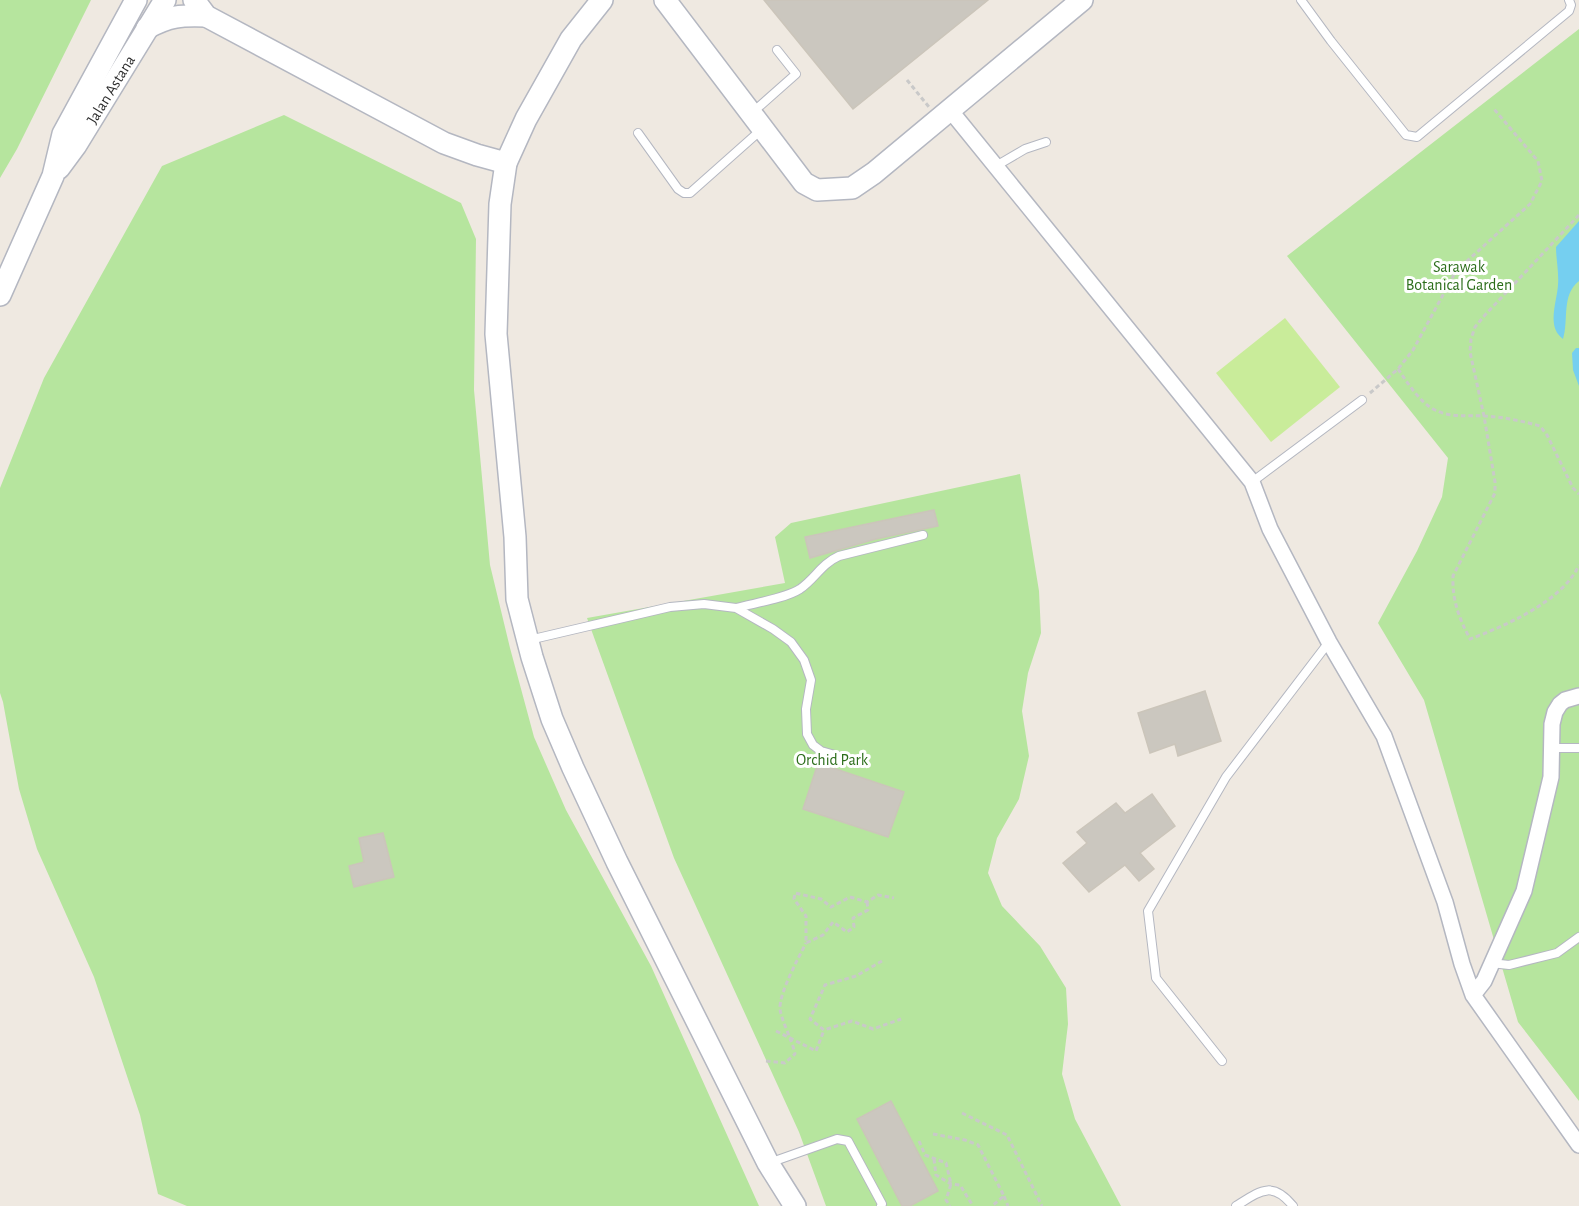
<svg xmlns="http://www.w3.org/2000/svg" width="1579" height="1206" viewBox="0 0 1579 1206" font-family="'Alegreya Sans',sans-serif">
  <rect width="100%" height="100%" fill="#efe9e1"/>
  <path fill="#b6e59e" d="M 0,0 L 91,0 L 17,149 L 0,178 Z
    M 1579,29 L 1579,1101 L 1518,1022 L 1424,700 L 1378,623 L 1417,551 L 1442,497 L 1448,458 L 1287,256 Z
    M 284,115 L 461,203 L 476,239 L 474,390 L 490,565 L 510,648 L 534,737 L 566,810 L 651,966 L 759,1206 L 187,1206 L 158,1194 L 140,1115 L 94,977 L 37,849 L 19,789 L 3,702 L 0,693 L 0,488 L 44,378 L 162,166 Z
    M 1020,474 L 1039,591 L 1041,633 L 1028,673 L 1022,711 L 1029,756 L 1019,799 L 997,838 L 988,873 L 1002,906 L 1040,946 L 1066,988 L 1068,1024 L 1062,1074 L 1075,1119 L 1121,1206 L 826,1206 L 799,1132 L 674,858 L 587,618 L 785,583 L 775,537 L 791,523 Z"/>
  <path fill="#c9ec9a" d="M 1285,318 L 1340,387 L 1271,442 L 1216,373 Z"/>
  <path fill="#75cff0" d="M 1579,221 L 1579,281 C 1561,295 1569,320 1563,339 C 1546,327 1557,302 1558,285 C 1559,272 1556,259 1556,247 Z
    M 1576,348 L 1579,348 L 1579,386 L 1573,370 L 1572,353 Z"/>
  <path fill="#cbc7bf" stroke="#cbc5ba" stroke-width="1.5" d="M 764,0 L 988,0 L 853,109 Z
    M 934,510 L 938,526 L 876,539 L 810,558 L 805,537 Z
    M 1205,691 L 1221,741 L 1178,756 L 1175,744 L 1150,753 L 1138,713 Z
    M 818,763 L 904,792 L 888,837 L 803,809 Z
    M 1152,794 L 1175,826 L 1140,853 L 1154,869 L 1139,881 L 1125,865 L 1089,892 L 1063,863 L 1087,843 L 1077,832 L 1116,803 L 1125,813 Z
    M 383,833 L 394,877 L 354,887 L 349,866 L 364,862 L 359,838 Z
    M 891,1101 L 938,1191 L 910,1206 L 902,1206 L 857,1119 Z"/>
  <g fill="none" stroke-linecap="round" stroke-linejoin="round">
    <defs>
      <path id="lane" d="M 1301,0 L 1331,41 L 1406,135 L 1417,137 L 1569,11 L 1571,5 L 1569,0
        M 753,112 L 796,74 L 777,50
        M 638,133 L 678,189 L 684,193 L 690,193 L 761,130
        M 996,166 L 1025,149 L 1046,142
        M 1252,482 L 1362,400
        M 736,608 C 754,603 784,599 800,589 C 815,579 821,564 839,556 L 923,535
        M 529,640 L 670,607 L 704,604 L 736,608 L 773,629 L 791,642 L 804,660 L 811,680 L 806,709 L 807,734 L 813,745 L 821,751 L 842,757
        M 1553,748 L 1579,748
        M 1491,963 L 1509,965 L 1557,953 L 1579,937
        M 1222,1061 L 1156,978 L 1148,911 L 1226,777 L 1329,642
        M 769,1163 L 837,1139 L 848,1141 L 882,1204 L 881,1206
        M 1236,1206 C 1260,1191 1272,1180 1293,1206"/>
      <path id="street" d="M 950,110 L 1252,482 L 1270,529 L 1329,642 L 1384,736 L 1445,902 L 1462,964 L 1473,995 L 1579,1145
        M 1473,995 L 1484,981 L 1524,891 L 1551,777 L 1552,724 L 1555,712 L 1560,704 L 1565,700 L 1579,696"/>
      <g id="secondary">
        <path d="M 194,0 L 206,16 L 444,143 L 477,155 L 506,163"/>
        <path d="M 602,0 L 571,39 L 526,119 L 506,163 L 500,204 L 496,334 L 515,537 L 517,599 L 532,657 L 552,719 L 573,768 L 617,862 L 768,1163 L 795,1206"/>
        <path d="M 665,0 L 804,183 L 817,190 L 852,188 L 874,173 L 1082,0"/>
        <path d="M 147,28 C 169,16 181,15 206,16"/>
        <path id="s1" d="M 59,168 L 76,145 L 165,0"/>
        <path d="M 0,295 L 53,176 L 63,134 L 136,0"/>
      </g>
    </defs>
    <use href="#lane" stroke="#b4b7c1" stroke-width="10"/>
    <use href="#street" stroke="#b4b7c1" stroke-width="18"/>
    <use href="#secondary" stroke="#b4b7c1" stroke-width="24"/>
    <path stroke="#c9c9c9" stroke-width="3" stroke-dasharray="4.5 3" stroke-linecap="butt" d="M 907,80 L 929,107
      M 1579,215 L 1485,315 L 1475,327 L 1471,339 L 1470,352 L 1484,416 L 1495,482 L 1495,493 L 1453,576 C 1452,600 1459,618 1470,639 C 1505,626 1563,601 1579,565
      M 1398,369 C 1408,383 1419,402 1435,410 C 1451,418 1468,415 1485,416 C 1503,417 1522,421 1540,426 L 1547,435 L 1573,488 L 1579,494
      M 1370,393 L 1398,369 L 1413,350 L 1456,271 L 1530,204 L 1542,181 L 1538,161 L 1494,109
      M 867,902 L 868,910 L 853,918 L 854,927 L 847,932 L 833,922 L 823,935 L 806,943 L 806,916 L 794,899 L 795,893 L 821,899 L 831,907 L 850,897 L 867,902 L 878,895 L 894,898
      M 882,961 L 856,976 L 825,985 L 810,1019 L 824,1030 L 852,1021 L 873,1029 L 901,1019
      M 776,1031 L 816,1051 L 824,1030
      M 766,1061 L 785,1063 L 795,1054 C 792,1040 781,1019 780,1009 C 779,993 799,957 806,943
      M 962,1113 L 1007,1135 L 1042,1206
      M 933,1134 L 965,1140 L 978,1145 L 1004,1196 L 992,1206
      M 919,1141 L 925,1155 L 946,1163 L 951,1184 L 946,1200 L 950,1206
      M 934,1159 L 936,1175 L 951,1184 L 960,1185 L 973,1206
      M 1004,1196 L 1008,1206"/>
    <use href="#lane" stroke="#fff" stroke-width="8"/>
    <use href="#street" stroke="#fff" stroke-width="15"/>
    <use href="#secondary" stroke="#fff" stroke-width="21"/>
  </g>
  <g text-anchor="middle" stroke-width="6" stroke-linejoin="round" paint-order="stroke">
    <g font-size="16" fill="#2e2e2e" stroke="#fff">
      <text dy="6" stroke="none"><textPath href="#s1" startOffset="94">Jalan Astana</textPath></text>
    </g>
    <g font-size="16" fill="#2c6e1b" stroke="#fff">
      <text x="1459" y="272">Sarawak<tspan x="1459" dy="18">Botanical Garden</tspan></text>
      <text x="832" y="765">Orchid Park</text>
    </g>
  </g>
</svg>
